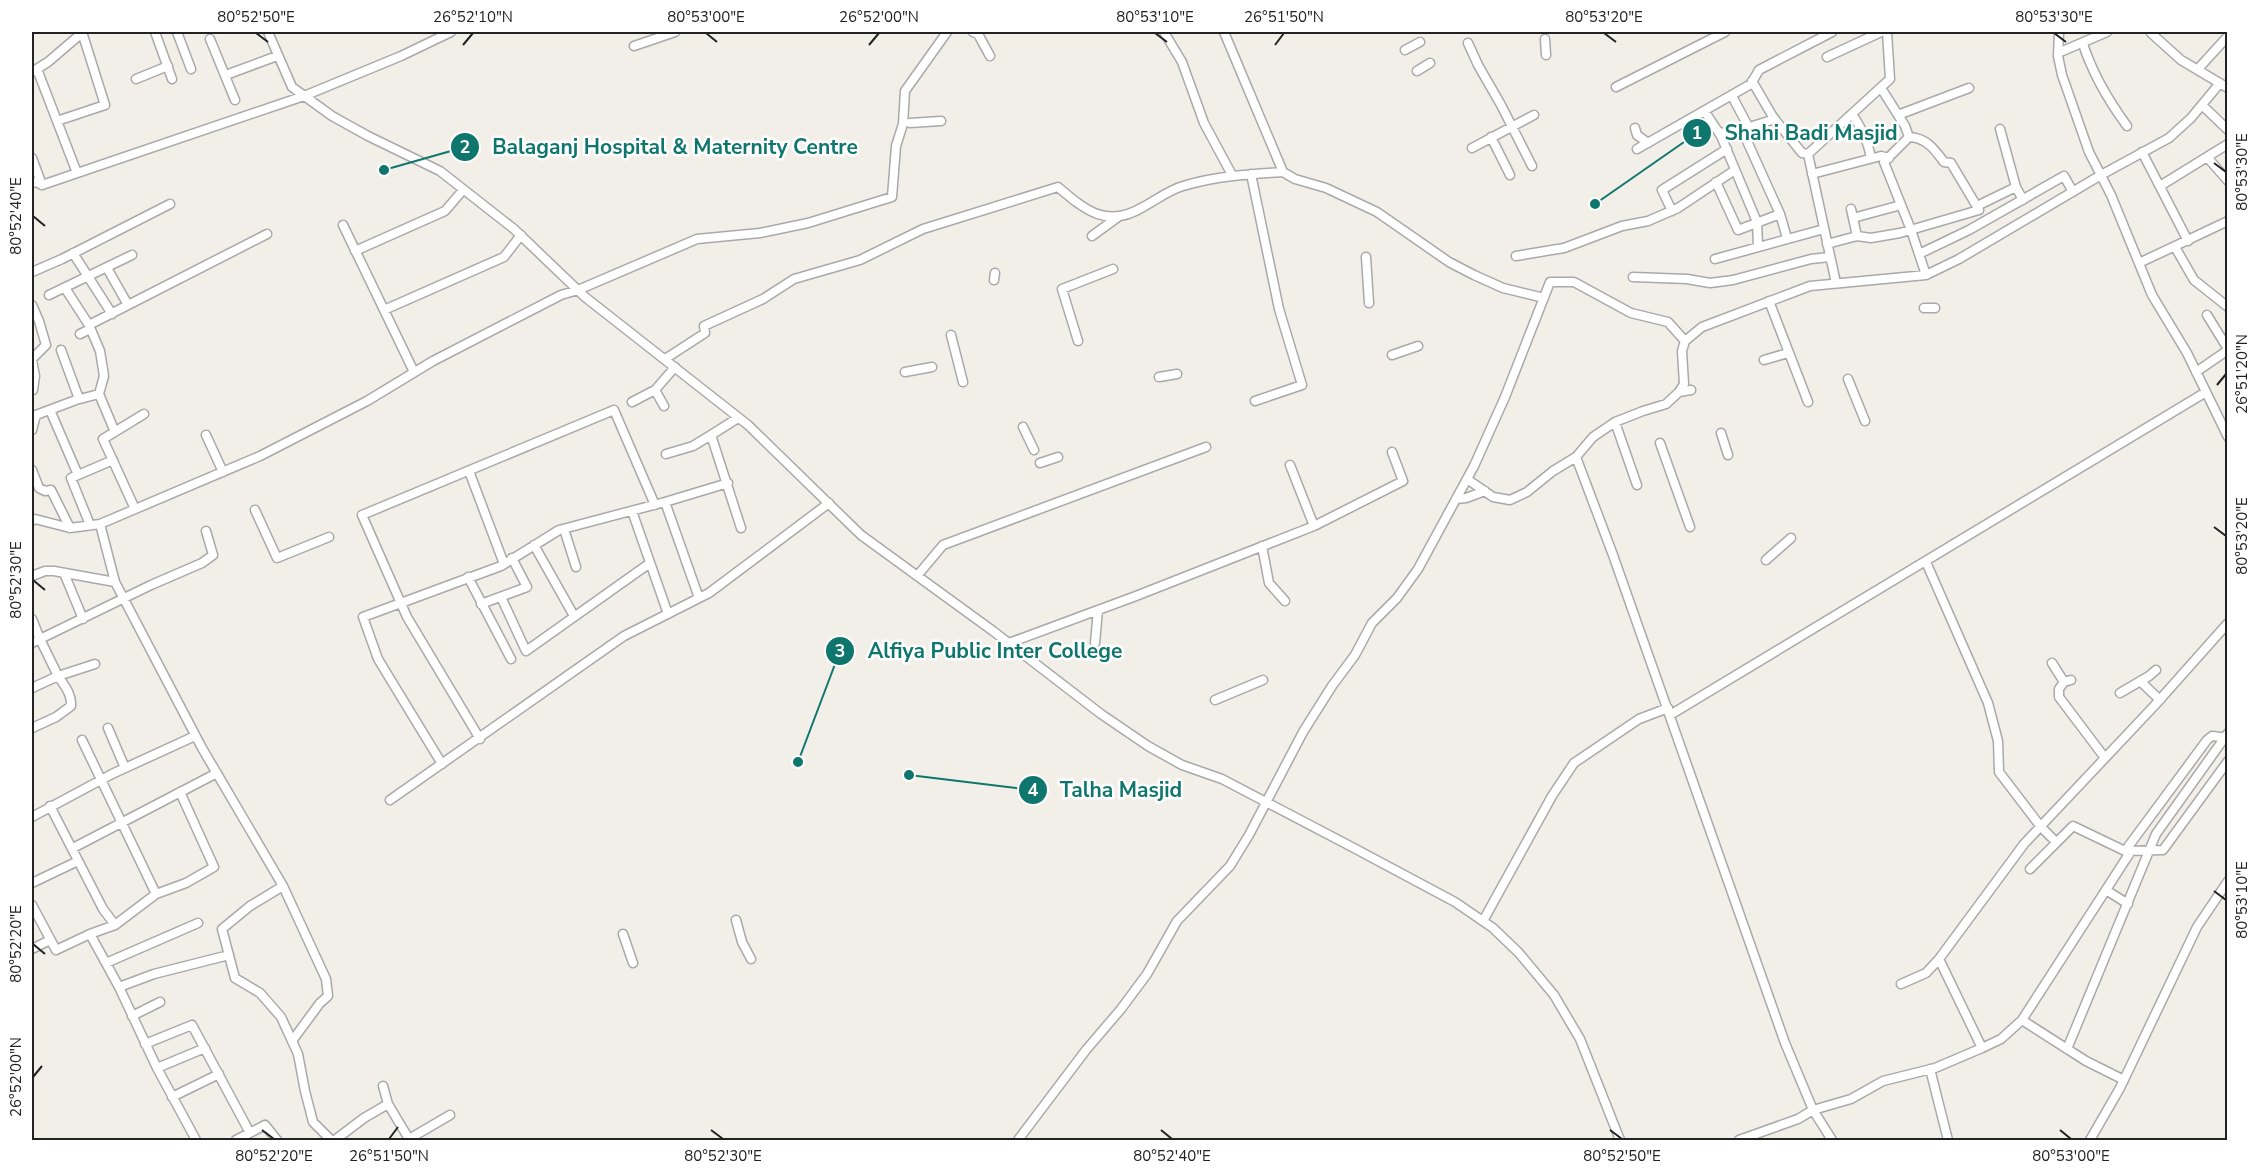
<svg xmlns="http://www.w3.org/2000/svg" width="2259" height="1172" viewBox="0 0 2259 1172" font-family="'Nunito Sans',sans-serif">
  <rect width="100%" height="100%" fill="#f2efe9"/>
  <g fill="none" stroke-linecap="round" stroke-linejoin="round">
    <defs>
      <path id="minor" d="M 155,32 L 172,79
        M 177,32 L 191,69
        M 268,32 L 292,87 L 332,116 L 368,136 L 440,171 L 514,229 L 585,297 L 748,425 L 861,535 L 993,631 L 1101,714 L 1148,746 L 1182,765 L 1222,779 L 1352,847 L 1455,902 L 1493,928 L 1519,953 L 1554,995 L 1580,1039 L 1620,1140
        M 973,32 L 978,34 L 990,56
        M 1164,32 L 1182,62 L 1204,123 L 1232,175
        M 1224,32 L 1283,172 L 1295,179 L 1326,188 L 1377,212 L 1449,262 L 1474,275 L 1503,288 L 1544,298
        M 2059,32 L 2058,56 L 2062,75 L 2089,152 L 2111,195 L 2152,295 L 2187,353 L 2228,437
        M 2151,33 L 2181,60 L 2228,88
        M 210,39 L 235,100
        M 1545,39 L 1546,55
        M 1468,43 L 1478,65 L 1501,105 L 1532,166
        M 2083,44 C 2093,75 2108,100 2127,126
        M 634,46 L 675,32
        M 1405,50 L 1420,42
        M 2058,53 L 2107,32
        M 1827,57 L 1881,32
        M 37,69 L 77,173
        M 2198,69 L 2228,36
        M 1417,71 L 1430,63
        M 32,72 L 48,62 L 83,32
        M 226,75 L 277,56
        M 136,79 L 168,66
        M 1752,81 L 1773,117 L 1802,153 L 1808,154
        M 1616,87 L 1725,32
        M 1881,88 L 1905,126 L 1909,137
        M 1732,96 L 1749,128
        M 2202,105 L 2228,130
        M 1705,112 L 1721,136 L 1757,222 L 1758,246
        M 1852,114 C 1862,129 1868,141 1871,158
        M 1898,115 L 1969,88
        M 57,121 L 105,105 L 82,32
        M 910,123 L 941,121
        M 1635,128 L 1637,135 L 1648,143
        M 2000,129 L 2016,187 L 2023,200
        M 1742,130 L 1780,214 L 1787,238
        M 1719,133 L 1737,131 L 1775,119
        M 1491,137 L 1510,175
        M 1472,148 L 1534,115
        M 1637,149 L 1751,84 L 1759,70 L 1832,32
        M 2142,152 L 2188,241
        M 2207,157 L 2228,181
        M 32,158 L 42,185
        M 1251,174 L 1279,309 L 1302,385 L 1255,401
        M 1812,174 L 1881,156 L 1889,158
        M 1716,182 L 1738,230 L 1780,214
        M 32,183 L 36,182 L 42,185 L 304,96 L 401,56 L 451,32
        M 2160,186 L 2228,144
        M 1977,206 L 2016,187
        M 1851,209 L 1857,236
        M 1672,211 L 1662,190 L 1727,149
        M 1853,218 L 1901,205
        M 343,225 L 414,372
        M 1092,236 L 1118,217
        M 1827,244 L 1857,236 L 1871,238 L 1900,233 L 1979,210 L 1951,163 L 1944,162 C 1934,149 1927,138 1909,137 L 1884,162 L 1911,230 L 1926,275
        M 2175,247 L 2194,280 L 2228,307
        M 355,251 L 445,211 L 463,190
        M 73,253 L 112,314
        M 1919,254 L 1969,230 L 2064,176 L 2073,192
        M 1516,256 L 1564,248 L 1622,226 L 1648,221 L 1678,208 L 1735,170
        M 1366,257 L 1369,303
        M 1715,259 L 1824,229
        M 2139,263 L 2228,221
        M 107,268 L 128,305
        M 32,272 L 62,259 L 170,204
        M 1633,277 L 1687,279 L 1710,283 L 1733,280 L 1811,259 L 1830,257
        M 994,280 L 995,273
        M 1836,283 L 1808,154 L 1890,79 L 1887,32
        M 65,288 L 89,325 L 100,351 L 104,376 L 99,394 L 115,432
        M 49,295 L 132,255
        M 1769,301 L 1808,402
        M 32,305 L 39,321 L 46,345 L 32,359
        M 1924,308 L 1935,308
        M 384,310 L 504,257 L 521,235
        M 2207,315 L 2228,349
        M 89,325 L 267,234
        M 80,334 L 90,329
        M 951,335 L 963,382
        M 1078,341 L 1062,289 L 1113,269
        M 61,350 L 79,399
        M 1392,355 L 1418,346
        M 665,359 L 705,333 L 704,326 L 763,299 L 794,279 L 860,260 L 923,229 L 1058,187 C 1085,210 1107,229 1143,207 C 1156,200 1169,190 1183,186 C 1216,176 1249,174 1283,172
        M 32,360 L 35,376 L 33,390
        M 1764,360 L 1788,353
        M 905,372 L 932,367
        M 2196,372 L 2228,350
        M 1159,377 L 1177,374
        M 1848,379 L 1865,421
        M 655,390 L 664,406
        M 1679,392 L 1691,390
        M 632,402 L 655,390 L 675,367
        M 50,410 L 78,475 L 71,478 L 90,525
        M 738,418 L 711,435 L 741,528
        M 1615,422 L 1637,485
        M 1023,427 L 1034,450
        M 32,430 L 36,415 L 76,400 L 99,394
        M 1721,433 L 1728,455
        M 206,435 L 223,472
        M 1660,443 L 1690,527
        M 666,454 L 693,446 L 711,435
        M 1576,457 L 1613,555 L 1785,1043 L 1813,1110 L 1832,1140
        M 1040,463 L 1058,457
        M 1290,465 L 1314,526
        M 32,470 L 39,488 L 45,491 L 51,490 L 70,528
        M 469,471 L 504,564
        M 78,475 L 113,460
        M 1467,479 L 1493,497 L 1510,500 L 1527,492 L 1553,471 L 1576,457 L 1593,437 L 1615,422 L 1643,411 L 1666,404 L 1679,392 L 1684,384 L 1682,351 L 1685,341 L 1702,327 L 1810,286 L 1926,275 L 1959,259 L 2101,175 L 2169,138 L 2191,118 L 2220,83
        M 1456,499 L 1466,498 L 1485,491
        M 665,502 L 699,598
        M 135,509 L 103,439 L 144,414
        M 255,510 L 277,558 L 329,537
        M 632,511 L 668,614
        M 32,521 L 35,519 L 70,528 L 100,524 L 260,456 L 367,401 L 433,361 L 561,295 L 578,290 L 697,239 L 760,233 L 808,223 L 892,197 L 896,146 L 903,124 L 905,91 L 947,32
        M 100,524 L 115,582 L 202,748 L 283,886 L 326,979 L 328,996 L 320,1003 L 292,1041
        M 564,529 L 576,567
        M 534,545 L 574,616
        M 1262,546 L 1269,583 L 1285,601
        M 1766,560 L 1791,538
        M 1926,562 L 1988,703 L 1998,741 L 1999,772 L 2041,827 L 2056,842
        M 64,573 L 83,619
        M 32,576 L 45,571 L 54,571 L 115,582
        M 917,576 L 943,545 L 1206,447
        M 468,577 L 511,659
        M 501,597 L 526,651 L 650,563
        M 481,604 L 527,587 L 512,558
        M 32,619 L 40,639 L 32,643
        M 1009,643 L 1136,596 L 1314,526 L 1403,481 L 1392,452
        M 1095,643 L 1098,610
        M 2052,663 L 2064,682 L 2071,680
        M 2140,681 L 2160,700
        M 2064,682 L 2059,689 L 2059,697 L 2105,758
        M 32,688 L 58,676 L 40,639 L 151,585 L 202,563 L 213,555 L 206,531
        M 2120,693 L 2149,676 L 2156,670
        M 1215,700 L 1263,680
        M 1670,715 L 2206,392
        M 32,728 L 56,717 L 71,706 C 72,694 64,685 58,676 L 95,664
        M 108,728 L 125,768
        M 480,739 L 407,617 L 362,515 L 614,410 L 655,505
        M 82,740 L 156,894
        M 442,764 L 378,659 L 363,617 L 501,566 L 559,530 L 665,502 L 728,483
        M 390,800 L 624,636 L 709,593 L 829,503
        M 50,806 L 103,909 L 115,925
        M 32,817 L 112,774 L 195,736
        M 73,848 L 217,773
        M 2125,851 L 2207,740 L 2212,736 L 2228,738
        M 2030,869 L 2073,826 L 2125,851 L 2163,850 L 2228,761
        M 32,883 L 78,861
        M 283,886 L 250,906 L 222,929 L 235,978 L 260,993 L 281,1017 L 298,1054 L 305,1091 L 313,1122 L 331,1140
        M 2106,890 L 2128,904
        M 32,905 L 56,950 L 90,934 L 119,987 L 157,1068 L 196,1140
        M 736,920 L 742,942 L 751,959
        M 1483,921 L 1552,796 L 1574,763 L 1639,719 L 1668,708
        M 90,934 L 115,925 L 156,894 L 186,883 L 214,867 L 180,792
        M 623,934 L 633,963
        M 32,949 L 50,940
        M 106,963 L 198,923
        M 1901,984 L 1926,973 L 1939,959
        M 119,987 L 154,974 L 229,955
        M 132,1016 L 160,1002
        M 2022,1020 L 2086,1061 L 2124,1080
        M 145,1044 L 192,1025 L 250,1133
        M 1982,1048 L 2001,1039 L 2022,1020 L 2131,851
        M 2067,1049 L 2156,834 L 2228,733
        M 157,1068 L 205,1048
        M 1930,1069 L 1948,1140
        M 383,1086 L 388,1104 L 409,1139 L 407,1140
        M 172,1097 L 219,1074
        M 409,1139 L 450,1115
        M 236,1140 L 265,1125 L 277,1140
        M 335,1140 L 364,1118 L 388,1104
        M 1018,1140 L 1086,1050 L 1121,1009 L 1147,974 L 1177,921 L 1230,866 L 1249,835 L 1303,732 L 1332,686 L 1355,655 L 1372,623 L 1397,598 L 1418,569 L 1474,466 L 1505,397 L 1550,282 L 1574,282 L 1631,313 L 1668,322 L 1685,341
        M 1739,1140 L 1798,1119 L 1813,1110 L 1851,1099 L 1883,1081 L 1935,1068 L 1982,1048 L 1939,959 L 2024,844 L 2155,705 L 2228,623
        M 2090,1140 L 2120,1088 L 2197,927 L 2228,881"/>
    </defs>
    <use href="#minor" stroke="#a9a9a9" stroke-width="11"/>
    <use href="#minor" stroke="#fff" stroke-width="8"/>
  </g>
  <path fill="none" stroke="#222" stroke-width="2" d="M 256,33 L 268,42M 706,33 L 717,42M 1155,33 L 1167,42M 1604,33 L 1616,42M 2054,33 L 2066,42M 463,45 L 473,33M 869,45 L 879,33M 1275,45 L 1284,33M 2214,163 L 2226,172M 33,216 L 45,226M 2217,385 L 2226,374M 2214,527 L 2226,536M 33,580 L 45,590M 2214,891 L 2226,900M 33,944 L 45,954M 33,1077 L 42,1066M 262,1130 L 274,1139M 711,1130 L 723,1139M 1161,1130 L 1172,1139M 1610,1130 L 1622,1139M 2060,1130 L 2071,1139M 389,1139 L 398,1127"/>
  <path fill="none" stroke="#0f766e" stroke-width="2" d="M1595 204L1697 133M384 170L465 147M798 762L840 651M909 775L1033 790"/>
  <g fill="#0f766e" stroke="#fff" stroke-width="2">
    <circle cx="1595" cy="204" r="6"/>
    <circle cx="384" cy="170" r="6"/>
    <circle cx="798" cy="762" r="6"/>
    <circle cx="909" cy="775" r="6"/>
    <circle cx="1697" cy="133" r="15"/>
    <circle cx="465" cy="147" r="15"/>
    <circle cx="840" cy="651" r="15"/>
    <circle cx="1033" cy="790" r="15"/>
  </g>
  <g font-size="18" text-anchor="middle" font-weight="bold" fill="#fff">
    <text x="1697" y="139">1</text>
    <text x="465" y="153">2</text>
    <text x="840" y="657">3</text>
    <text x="1033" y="796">4</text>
  </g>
  <g font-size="21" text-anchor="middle" font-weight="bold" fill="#0f766e" stroke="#fff" stroke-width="5" stroke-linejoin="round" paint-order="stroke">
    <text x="1811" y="140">Shahi Badi Masjid</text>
    <text x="675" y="154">Balaganj Hospital &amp; Maternity Centre</text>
    <text x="995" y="658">Alfiya Public Inter College</text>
    <text x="1121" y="797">Talha Masjid</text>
  </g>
  <rect width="2259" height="1172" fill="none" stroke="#ffffff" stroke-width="66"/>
  <rect x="33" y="33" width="2193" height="1106" fill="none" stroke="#222" stroke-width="2"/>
  <g font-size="15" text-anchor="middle" fill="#222">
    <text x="256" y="22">80°52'50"E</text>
    <text x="473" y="22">26°52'10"N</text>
    <text x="706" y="22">80°53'00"E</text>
    <text x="879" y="22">26°52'00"N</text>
    <text x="1155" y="22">80°53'10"E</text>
    <text x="1284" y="22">26°51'50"N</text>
    <text x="1604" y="22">80°53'20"E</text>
    <text x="2054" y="22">80°53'30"E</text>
    <text transform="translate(2242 172) rotate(-90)" y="5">80°53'30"E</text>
    <text transform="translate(16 216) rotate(-90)" y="5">80°52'40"E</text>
    <text transform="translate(2242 374) rotate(-90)" y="5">26°51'20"N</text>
    <text transform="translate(2242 536) rotate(-90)" y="5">80°53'20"E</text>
    <text transform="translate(16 580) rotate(-90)" y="5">80°52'30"E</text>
    <text transform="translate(2242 900) rotate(-90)" y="5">80°53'10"E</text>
    <text transform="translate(16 944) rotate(-90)" y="5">80°52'20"E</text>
    <text transform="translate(16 1077) rotate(-90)" y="5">26°52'00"N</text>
    <text x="274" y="1161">80°52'20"E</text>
    <text x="389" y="1161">26°51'50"N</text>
    <text x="723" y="1161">80°52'30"E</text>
    <text x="1172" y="1161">80°52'40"E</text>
    <text x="1622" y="1161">80°52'50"E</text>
    <text x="2071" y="1161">80°53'00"E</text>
  </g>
</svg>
